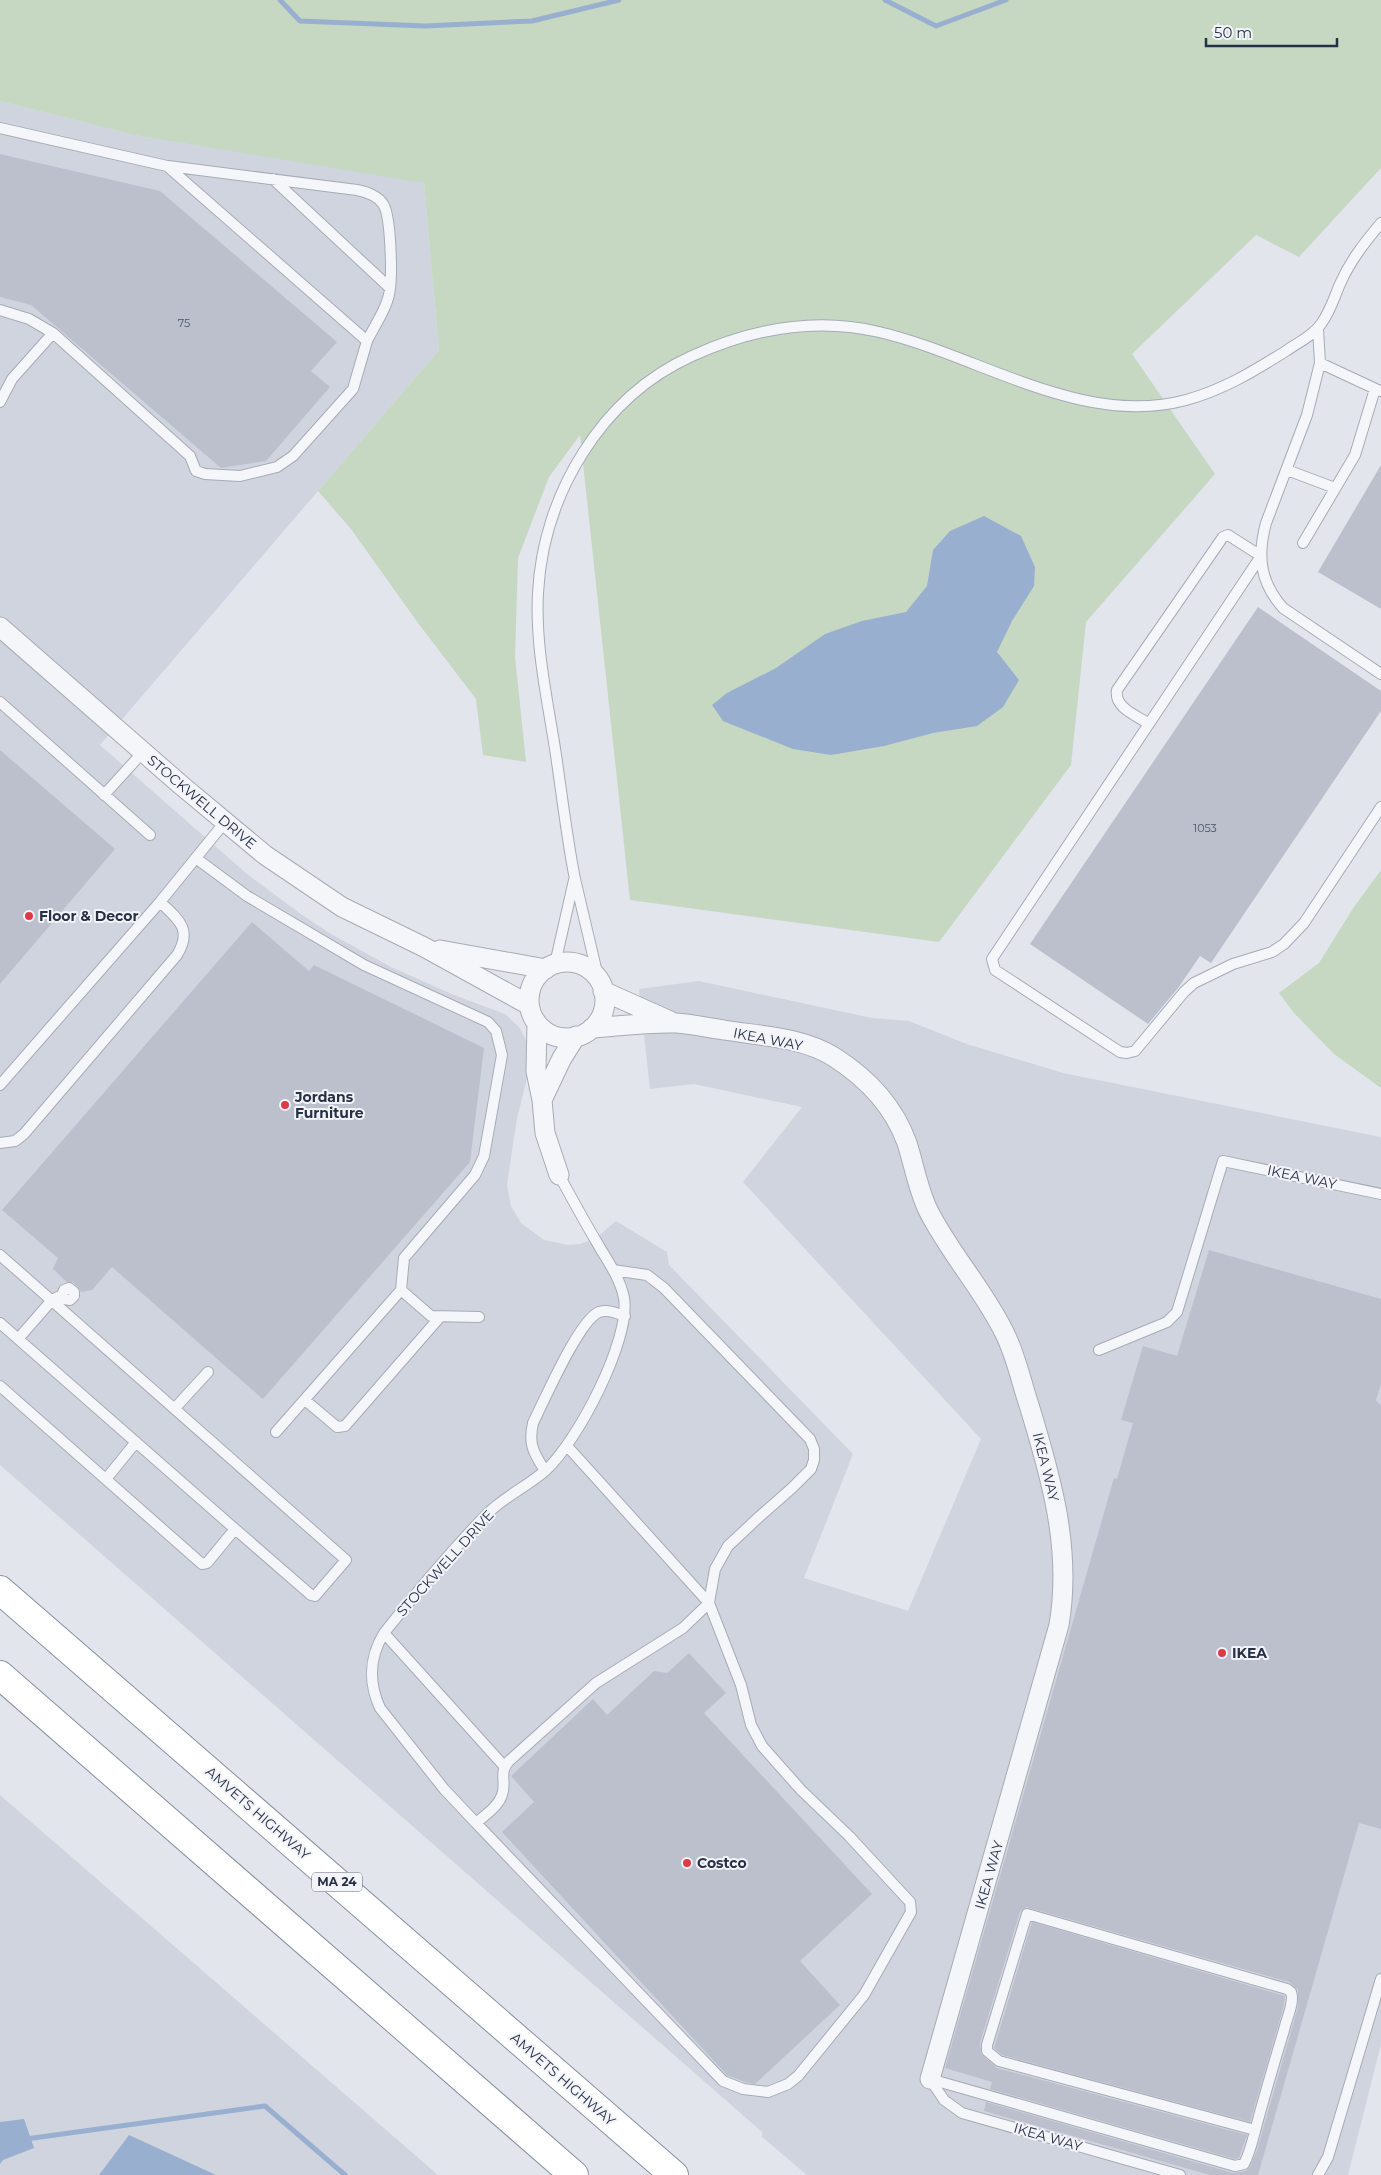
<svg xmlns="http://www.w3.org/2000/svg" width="1381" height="2175" viewBox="0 0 1381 2175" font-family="Montserrat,sans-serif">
  <rect width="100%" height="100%" fill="#e2e5ec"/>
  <path fill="#d0d4de" d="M 0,101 L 134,135 L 424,182 L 439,350 L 100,745 L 247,874 L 302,915 L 331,934 L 391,967 L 454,995 L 505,1014 L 520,1028 L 529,1047 L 530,1067 L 517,1118 L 507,1185 L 511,1206 L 521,1223 L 544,1240 L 568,1245 L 580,1244 L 596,1238 L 616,1221 L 667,1252 L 669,1265 L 853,1454 L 804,1578 L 908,1611 L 981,1439 L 743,1182 L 802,1107 L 694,1084 L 650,1089 L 639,989 L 699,981 L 872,1018 L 909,1021 L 967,1044 L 1063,1073 L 1381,1137 L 1381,2044 L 1348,2175 L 807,2175 L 762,2137 L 762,2132 L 0,1465 Z
    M 0,1795 L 438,2175 L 0,2175 Z"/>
  <path fill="#c6d7c2" d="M 0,0 L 1381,0 L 1381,168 L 1299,257 L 1256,235 L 1132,354 L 1215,474 L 1086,622 L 1071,765 L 939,942 L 630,900 L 580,435 L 549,477 L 518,558 L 515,657 L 526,762 L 483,755 L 476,699 L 418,623 L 351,529 L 318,491 L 439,350 L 424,183 L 134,135 L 0,101 Z
    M 1381,870 L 1381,1088 L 1334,1054 L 1294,1013 L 1279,993 L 1319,963 L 1354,907 Z"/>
  <path fill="#99afd0" d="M 984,516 L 1021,536 L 1035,567 L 1034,586 L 1012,621 L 997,652 L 1019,680 L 1003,707 L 977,726 L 933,733 L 884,746 L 831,755 L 793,749 L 723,721 L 712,705 L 727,693 L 776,668 L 825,634 L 862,621 L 906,612 L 927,586 L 933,550 L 950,531 Z
    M 24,2119 L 34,2148 L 3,2160 L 0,2164 L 0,2122 Z
    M 129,2135 L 216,2175 L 99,2175 Z"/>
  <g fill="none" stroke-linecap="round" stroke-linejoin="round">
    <path stroke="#99afd0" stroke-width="5" d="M 280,0 L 300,21 L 425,26 L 532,21 L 619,0
      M 885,0 L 936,26 L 1006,0
      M 26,2139 L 265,2106 L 345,2175"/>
  </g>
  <path fill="#bbc0cc" d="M 0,154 L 160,191 L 337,342 L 311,371 L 330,387 L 266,461 L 221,468 L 31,305 L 0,297 Z
    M 1381,465 L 1381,609 L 1318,572 Z
    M 1258,607 L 1381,691 L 1381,711 L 1211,963 L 1200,956 L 1178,988 L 1148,1024 L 1030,944 Z
    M 0,750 L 115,849 L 0,984 Z
    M 252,922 L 309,971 L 314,965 L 484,1048 L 470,1162 L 263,1399 L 112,1267 L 92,1290 L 81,1292 L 78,1287 L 73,1282 L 67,1282 L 53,1269 L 58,1258 L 2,1210 Z
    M 1209,1250 L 1381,1299 L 1381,1384 L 1376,1400 L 1381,1406 L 1381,1829 L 1359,1823 L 1258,2175 L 1210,2175 L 984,2111 L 986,2102 L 1233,2173 L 1246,2171 L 1250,2167 L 1257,2150 L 1298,2007 L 1298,1990 L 1289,1982 L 1026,1907 L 1020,1912 L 980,2043 L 981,2054 L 997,2068 L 1247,2135 L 1239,2158 L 1235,2159 L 990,2089 L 992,2082 L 945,2068 L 1114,1478 L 1117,1479 L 1133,1423 L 1121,1420 L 1143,1346 L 1177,1356 Z
    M 689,1653 L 726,1693 L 704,1713 L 872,1894 L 800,1961 L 840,2005 L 755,2084 L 745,2082 L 727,2075 L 502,1832 L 534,1802 L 511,1776 L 593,1699 L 607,1715 L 654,1671 L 667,1673 Z
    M 1032,1922 L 1285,1996 L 1283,2009 L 1250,2122 L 1002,2055 L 994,2048 Z"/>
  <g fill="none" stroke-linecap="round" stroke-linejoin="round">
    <defs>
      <path id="lane" d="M 0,128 L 167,166 L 367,341 L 353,389 L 293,456 L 277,467 L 240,476 L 205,474 L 196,471 L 190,456 L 53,333
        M 168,166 L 357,190 C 367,192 377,195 383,204 C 391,215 392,273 390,288 C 389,305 375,325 367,341
        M 273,179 L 390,288
        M 0,310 L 29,319 L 53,333 L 12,379 L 0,402
        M 1318,329 L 1320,363 L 1307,415 L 1266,523 C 1257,556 1260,582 1283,608 L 1381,674
        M 1320,363 L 1380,391
        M 1287,470 L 1335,488
        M 1303,543 L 1355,455 L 1375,389
        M 1261,556 L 992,959 L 995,970 L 1120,1052 L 1127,1053 L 1135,1051 L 1184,992 L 1194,983 L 1233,964 L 1272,952 L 1284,944 L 1304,923 L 1381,807
        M 0,702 L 150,835
        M 1149,724 C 1136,715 1114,708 1117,690 L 1223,537 L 1228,535 L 1261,556
        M 104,795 L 143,752
        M 197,859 L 247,896 L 364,965 L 488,1022 L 496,1031 L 502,1055 L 484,1156 L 475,1175 L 404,1258 L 401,1290
        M 555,964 L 574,880
        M 599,981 C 591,947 583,913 575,879 C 567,839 562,796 556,755 C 548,702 535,647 538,593 C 543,495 601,397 692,356 C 751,329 815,317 879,332 C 978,355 1082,428 1186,400 C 1223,390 1254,371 1286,351 C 1297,343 1313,336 1321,324 C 1330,312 1334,298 1340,284 C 1350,261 1365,242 1381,223
        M 0,1085 L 160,902 L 225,822
        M 0,1143 L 15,1141 L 24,1134 L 177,955 C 193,929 178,919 160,902
        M 559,1175 C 571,1197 583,1219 596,1241 C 606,1259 620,1277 624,1298 C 631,1340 577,1442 546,1470 C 527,1487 503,1497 486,1515 C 450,1552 416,1593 384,1633 C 370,1656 368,1682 380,1708 L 444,1789 L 476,1823 C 485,1815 498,1807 502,1795 C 507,1782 498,1773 509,1761 L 596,1683 L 683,1628 L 709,1603 L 715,1569 L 728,1546 L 759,1517 L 792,1488 L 811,1469 L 814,1460 L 814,1449 L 810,1439 L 664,1288 L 647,1275 L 613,1270
        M 0,1255 L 346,1560 L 315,1596 L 311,1595 L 235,1529 L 207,1563 L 202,1564 L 0,1386
        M 0,1323 L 235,1529
        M 18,1339 L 52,1300 L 62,1295 L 64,1290 L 69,1288 L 74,1292 L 74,1296 L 70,1300 L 64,1299 L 62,1295
        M 1099,1350 L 1167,1322 L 1177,1312 L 1223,1161 L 1381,1194
        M 305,1400 L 337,1427 L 345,1426 L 440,1317
        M 175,1408 L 208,1372
        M 276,1432 L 401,1290 L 431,1316 L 479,1317
        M 545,1471 C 534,1453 528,1445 533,1423 C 544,1401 579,1320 599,1312 C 608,1309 616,1313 625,1316
        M 106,1479 L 136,1442
        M 384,1633 L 504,1766
        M 476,1823 L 723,2081 L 743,2089 L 768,2092 L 788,2084 L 798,2076 L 864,1995 L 911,1912 L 910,1902 L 849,1836 L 801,1790 L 762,1746 L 751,1725 L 741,1685 L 709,1603 L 567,1446
        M 930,2079 L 1235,2166 L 1244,2164 C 1251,2151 1254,2134 1258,2120 C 1266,2090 1275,2060 1284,2030 C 1286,2020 1295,2002 1291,1992 L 1287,1989 L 1027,1914 L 987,2045 L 987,2051 L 999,2061 L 1255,2130
        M 930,2079 L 944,2100 L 962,2113 L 1180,2175
        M 1318,2175 L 1328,2157 L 1381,1979"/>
      <path id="street" d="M 0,627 L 181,785 L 265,855 L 342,907 L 424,947 L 529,1005
        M 440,950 L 546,969
        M529 1000a38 38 0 1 1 76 0a38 38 0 1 1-76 0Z
        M 603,991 L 670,1021
        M 537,1023 L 536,1071 L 542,1100 L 545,1133 L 559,1175
        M 592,1028 C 620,1026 648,1022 676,1023 C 692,1024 708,1028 724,1030 C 760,1036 803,1037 834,1057 C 867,1078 894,1107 907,1143 C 914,1165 918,1189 928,1210 C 950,1254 984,1290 1005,1334 C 1016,1356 1021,1381 1029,1405 C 1051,1477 1072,1549 1059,1625 L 930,2079
        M 542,1100 L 562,1058 L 576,1036"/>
      <path id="highway" d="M 0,1590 L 674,2175
        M 0,1675 L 574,2175"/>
    </defs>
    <use href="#lane" stroke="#a6abb7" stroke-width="12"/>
    <use href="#street" stroke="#a6abb7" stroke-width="21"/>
    <use href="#highway" stroke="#8790a4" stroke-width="30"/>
    <use href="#lane" stroke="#f5f6f9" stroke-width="10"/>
    <use href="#street" stroke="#f5f6f9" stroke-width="19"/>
    <use href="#highway" stroke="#fff" stroke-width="28"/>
  </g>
  <g fill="#de3a45" stroke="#f2f4f9" stroke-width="2">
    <circle cx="29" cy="916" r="5"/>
    <circle cx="285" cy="1105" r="5"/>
    <circle cx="1222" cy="1653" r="5"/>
    <circle cx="687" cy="1863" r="5"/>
  </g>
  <g text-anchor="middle" stroke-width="4" stroke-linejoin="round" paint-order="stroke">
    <g font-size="11" fill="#4d5468">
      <text x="184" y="327">75</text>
      <text x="1205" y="832">1053</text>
    </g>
    <rect fill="#f2f4f9" stroke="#656b7c" stroke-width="1" x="312" y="1872.5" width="50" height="19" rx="4"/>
    <g font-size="12" font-weight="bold" fill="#283046">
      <text x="337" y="1886">MA 24</text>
    </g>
    <g font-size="14" fill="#283046" stroke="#f2f4f9">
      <text transform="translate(202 802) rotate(40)" y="5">STOCKWELL DRIVE</text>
      <text transform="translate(768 1039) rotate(11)" y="5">IKEA WAY</text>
      <text transform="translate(1302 1177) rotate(12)" y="5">IKEA WAY</text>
      <text transform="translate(1046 1467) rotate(76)" y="5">IKEA WAY</text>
      <text transform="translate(445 1563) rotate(-48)" y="5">STOCKWELL DRIVE</text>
      <text transform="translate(258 1813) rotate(41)" y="5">AMVETS HIGHWAY</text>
      <text transform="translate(989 1875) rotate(-74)" y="5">IKEA WAY</text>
      <text transform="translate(563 2079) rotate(41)" y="5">AMVETS HIGHWAY</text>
      <text transform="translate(1048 2137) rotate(16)" y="5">IKEA WAY</text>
    </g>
    <g font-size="14" font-weight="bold" fill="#283046" stroke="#f2f4f9" text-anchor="start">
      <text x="39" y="921">Floor &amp; Decor</text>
      <text x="295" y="1102">Jordans<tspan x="295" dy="16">Furniture</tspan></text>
      <text x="1232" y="1658">IKEA</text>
      <text x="697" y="1868">Costco</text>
    </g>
  </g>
  <path d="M1206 38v8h131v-8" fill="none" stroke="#283046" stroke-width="2.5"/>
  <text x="1214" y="38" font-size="15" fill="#283046" stroke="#f2f4f9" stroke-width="4" paint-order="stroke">50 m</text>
</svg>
